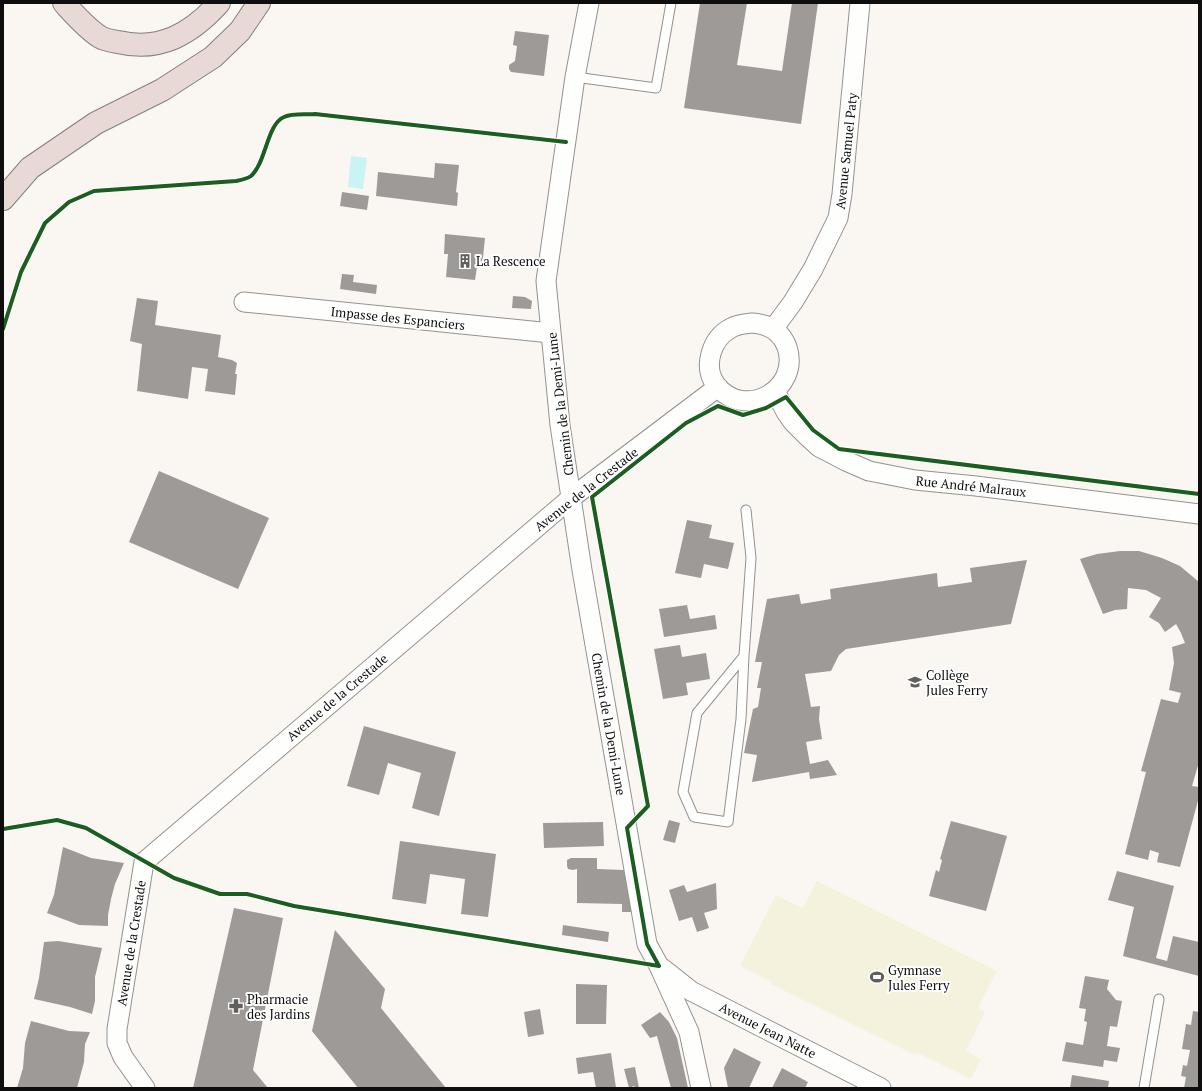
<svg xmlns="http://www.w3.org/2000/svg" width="1202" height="1091" viewBox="0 0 1202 1091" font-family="'PT Serif',serif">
  <rect width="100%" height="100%" fill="#faf6f2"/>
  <path fill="#f4f2dd" d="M 817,881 L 997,971 L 978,1008 L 985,1012 L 966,1051 L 981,1059 L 971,1079 L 916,1052 L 915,1055 L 771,984 L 772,982 L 740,966 L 776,895 L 803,908 Z"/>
  <path fill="#caf3f3" d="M 351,156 L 367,158 L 363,189 L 348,187 Z"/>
  <path fill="#9e9a98" d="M 700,3 L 747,3 L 737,65 L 782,71 L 792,3 L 818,3 L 801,124 L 684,108 Z
    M 515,31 L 549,35 L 544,76 L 511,72 L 509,69 L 509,65 L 515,61 L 517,46 L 513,45 Z
    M 435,163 L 459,165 L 456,192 L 458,193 L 457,206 L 376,196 L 378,172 L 434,178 Z
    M 342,192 L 369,196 L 367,210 L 340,206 Z
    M 445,234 L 485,238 L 482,267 L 477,267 L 475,280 L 446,277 L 448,254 L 444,254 Z
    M 342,274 L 354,275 L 353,282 L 377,285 L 376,294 L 340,289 Z
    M 513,296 L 525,297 L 532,301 L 531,309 L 512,308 Z
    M 137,298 L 158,301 L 155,325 L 221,335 L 218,357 L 232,360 L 237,363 L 235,374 L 237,374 L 235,395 L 205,391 L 208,369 L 192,367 L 188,399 L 137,391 L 142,344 L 130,341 Z
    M 159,471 L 269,518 L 238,589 L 129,542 Z
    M 687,520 L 712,525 L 709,538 L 734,543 L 728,569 L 704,564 L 701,578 L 675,573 Z
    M 1120,551 L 1139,551 L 1162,558 L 1180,566 L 1199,582 L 1199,762 L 1192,786 L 1199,787 L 1199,797 L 1180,867 L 1157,862 L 1159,853 L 1150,850 L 1148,860 L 1125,854 L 1146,772 L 1141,771 L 1161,699 L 1178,703 L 1181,693 L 1169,690 L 1174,663 L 1172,647 L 1185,643 L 1181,633 L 1176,624 L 1165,632 L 1159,623 L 1149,617 L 1161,598 L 1146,590 L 1128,588 L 1127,609 L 1115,610 L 1103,614 L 1080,559 L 1097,554 Z
    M 1027,560 L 1011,624 L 846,649 L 839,655 L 831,671 L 805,674 L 811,707 L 820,706 L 819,719 L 822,739 L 806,742 L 810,764 L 828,760 L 837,775 L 810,779 L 809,772 L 752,782 L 757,755 L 744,753 L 753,709 L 758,707 L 761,688 L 757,688 L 762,662 L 755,662 L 767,599 L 799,594 L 801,604 L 831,599 L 830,589 L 937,573 L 938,587 L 972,582 L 970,568 Z
    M 687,605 L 690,619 L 715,615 L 717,629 L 664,637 L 659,609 Z
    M 680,645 L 682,657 L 706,653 L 710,679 L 686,683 L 688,695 L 663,699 L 654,649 Z
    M 364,726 L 456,752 L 439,816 L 412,808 L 421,773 L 388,763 L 379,795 L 347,786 Z
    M 669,820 L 680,823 L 675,843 L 663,840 Z
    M 951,821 L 1007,836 L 986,911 L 929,896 L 936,870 L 939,872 L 942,860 L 940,859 Z
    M 603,822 L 604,846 L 544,848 L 543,823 Z
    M 400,841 L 496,854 L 488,917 L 461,914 L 465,879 L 430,874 L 426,904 L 392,899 Z
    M 63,847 L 91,858 L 124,863 L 115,884 L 111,899 L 108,915 L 108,926 L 79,925 L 47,913 L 54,895 Z
    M 571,858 L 597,858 L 597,869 L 624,870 L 632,912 L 622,912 L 622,904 L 577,903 L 577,869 L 573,870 L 568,869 L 567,866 L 567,860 Z
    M 1117,871 L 1174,886 L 1156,958 L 1167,961 L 1173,936 L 1199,942 L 1199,976 L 1123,956 L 1134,907 L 1108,900 Z
    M 716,883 L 717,909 L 704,913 L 709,928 L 697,932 L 692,917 L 679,921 L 669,890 L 684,885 L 687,892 Z
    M 234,908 L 283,918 L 253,1070 L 268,1088 L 193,1088 Z
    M 563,925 L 609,932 L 608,942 L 562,935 Z
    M 335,930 L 385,989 L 381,1008 L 446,1088 L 358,1088 L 312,1031 Z
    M 58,941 L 102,948 L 95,977 L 95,1001 L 92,1014 L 70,1007 L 34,999 L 39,978 L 44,942 Z
    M 1085,976 L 1109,980 L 1107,989 L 1116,1000 L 1122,1001 L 1117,1027 L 1110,1026 L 1107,1046 L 1120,1048 L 1117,1062 L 1104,1060 L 1103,1067 L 1062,1061 L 1066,1042 L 1083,1045 L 1087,1022 L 1084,1021 L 1086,1009 L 1079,1008 Z
    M 576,984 L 607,985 L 606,1024 L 576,1024 Z
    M 540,1009 L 544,1034 L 528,1037 L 524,1012 Z
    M 1193,1011 L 1199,1012 L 1199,1088 L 1184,1088 L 1186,1077 L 1181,1076 L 1183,1065 L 1187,1066 L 1190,1050 L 1182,1049 L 1186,1024 L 1191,1025 Z
    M 660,1012 L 669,1022 L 677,1038 L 688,1088 L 671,1088 L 657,1036 L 650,1038 L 641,1025 Z
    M 31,1021 L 69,1031 L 90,1032 L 85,1044 L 84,1062 L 77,1088 L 17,1088 L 23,1068 L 25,1043 Z
    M 734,1048 L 761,1062 L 749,1088 L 728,1088 L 724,1068 Z
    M 611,1053 L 616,1088 L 596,1088 L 593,1072 L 578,1074 L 576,1058 Z
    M 635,1067 L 639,1088 L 635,1088 L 634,1086 L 629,1088 L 624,1069 Z
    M 782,1068 L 808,1082 L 805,1088 L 772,1088 Z
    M 1072,1075 L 1109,1081 L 1108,1088 L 1070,1088 Z"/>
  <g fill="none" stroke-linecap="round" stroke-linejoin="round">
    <defs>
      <path id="lane" d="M 575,77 L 656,88 L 671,3
        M 744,656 L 741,719 L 728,822 L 694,817 L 683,792 L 697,713 L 744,656 L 751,558 L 746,510
        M 1144,1088 L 1159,999"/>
      <path id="street" d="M 589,3 L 575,77 L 546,281 L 560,425 L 582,570 L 647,944 L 659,966 L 689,1032 L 701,1088
        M 244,302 L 551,333
        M 752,323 C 768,324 781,331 787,347 C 801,390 744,421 716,385 C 702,366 712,338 731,328 C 738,324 745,324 752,323 Z
        M 773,329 L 793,302 L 813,269 L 838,218 L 842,194 L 860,3
        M 775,391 L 786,412 L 793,422 L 807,436 L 819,447 L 846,461 L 869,471 L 915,480 L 976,486 L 1199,514
        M 662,968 L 691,991 L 881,1088
        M 145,1088 L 123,1057 L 117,1043 L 117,1029 L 144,862 L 571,498 L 718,387"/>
      <path id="highway" d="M 64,3 C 75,15 86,28 100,37 C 105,40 112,41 118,42 C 160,52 191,34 219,3
        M 3,199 L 30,168 L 96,123 L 162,90 L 213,57 L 240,31 L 259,3"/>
    </defs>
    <use href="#lane" stroke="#949291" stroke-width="11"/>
    <use href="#street" stroke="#949291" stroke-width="21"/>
    <use href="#highway" stroke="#82807e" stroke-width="24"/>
    <use href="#lane" stroke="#fefefd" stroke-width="9"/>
    <use href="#street" stroke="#fefefd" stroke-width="19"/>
    <use href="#highway" stroke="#e8d8d6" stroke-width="22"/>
    <defs>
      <path id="cycleway" d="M 3,329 L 21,272 L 45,223 L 69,202 L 94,191 L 236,181 C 241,180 247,179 251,176 C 266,163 267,124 284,117 C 293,113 305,115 315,114 L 566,142
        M 3,829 L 57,820 L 86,828 L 174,878 L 220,894 L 247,894 L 294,906 L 659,966
        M 659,966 L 647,944 L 627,828 L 648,806 L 592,497 L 686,423 L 718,406 L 743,415 L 766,408 L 786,397 L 813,430 L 839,449 L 1199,494"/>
    </defs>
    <use href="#cycleway" stroke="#fff" stroke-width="6"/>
    <use href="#cycleway" stroke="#1b5e20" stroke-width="4"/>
  </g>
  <defs>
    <symbol id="building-bare" viewBox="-9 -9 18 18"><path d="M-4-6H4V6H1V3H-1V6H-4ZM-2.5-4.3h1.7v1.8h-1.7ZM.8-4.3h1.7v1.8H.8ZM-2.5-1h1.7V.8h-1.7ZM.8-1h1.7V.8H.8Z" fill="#615f5e" stroke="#fff" stroke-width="2.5" paint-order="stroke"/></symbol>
    <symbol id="school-bare" viewBox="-9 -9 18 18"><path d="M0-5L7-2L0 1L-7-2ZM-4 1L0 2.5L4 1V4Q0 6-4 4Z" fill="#615f5e" stroke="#fff" stroke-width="2.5" paint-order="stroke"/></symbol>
    <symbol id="stadium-bare" viewBox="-9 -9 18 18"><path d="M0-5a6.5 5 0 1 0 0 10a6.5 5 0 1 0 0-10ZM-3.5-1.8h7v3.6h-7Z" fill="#615f5e" stroke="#fff" stroke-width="2.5" paint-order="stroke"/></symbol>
    <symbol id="pharmacy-bare" viewBox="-9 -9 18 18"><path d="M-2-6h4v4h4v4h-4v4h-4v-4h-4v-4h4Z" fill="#615f5e" stroke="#fff" stroke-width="2.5" paint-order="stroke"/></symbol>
  </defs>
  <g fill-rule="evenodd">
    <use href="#building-bare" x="455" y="251" width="20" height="20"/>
    <use href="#school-bare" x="905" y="672" width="20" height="20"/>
    <use href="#stadium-bare" x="867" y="967" width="20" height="20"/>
    <use href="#pharmacy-bare" x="226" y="996" width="20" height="20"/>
  </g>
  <g text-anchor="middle" stroke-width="4" stroke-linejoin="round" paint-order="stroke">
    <g font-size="13" fill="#0e0e0e" stroke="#fff">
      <text transform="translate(846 151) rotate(-84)" y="5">Avenue Samuel Paty</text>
      <text transform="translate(398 318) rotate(6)" y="5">Impasse des Espanciers</text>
      <text transform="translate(560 404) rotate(-97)" y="5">Chemin de la Demi-Lune</text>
      <text transform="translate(971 486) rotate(6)" y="5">Rue André Malraux</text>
      <text transform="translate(586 489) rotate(-38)" y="5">Avenue de la Crestade</text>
      <text transform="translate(337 697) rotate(-40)" y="5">Avenue de la Crestade</text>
      <text transform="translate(609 724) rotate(80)" y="5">Chemin de la Demi-Lune</text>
      <text transform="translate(131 943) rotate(-81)" y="5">Avenue de la Crestade</text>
      <text transform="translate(768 1030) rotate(27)" y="5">Avenue Jean Natte</text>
    </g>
    <g font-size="13" fill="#0e0e0e" stroke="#fff" text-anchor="start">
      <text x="476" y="266">La Rescence</text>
      <text x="926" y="680">Collège<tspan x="926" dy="15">Jules Ferry</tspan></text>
      <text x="888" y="975">Gymnase<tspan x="888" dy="15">Jules Ferry</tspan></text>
      <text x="247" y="1004">Pharmacie<tspan x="247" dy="15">des Jardins</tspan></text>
    </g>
  </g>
  <rect width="1202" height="1091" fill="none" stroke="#0e0e0e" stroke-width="8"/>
</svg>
